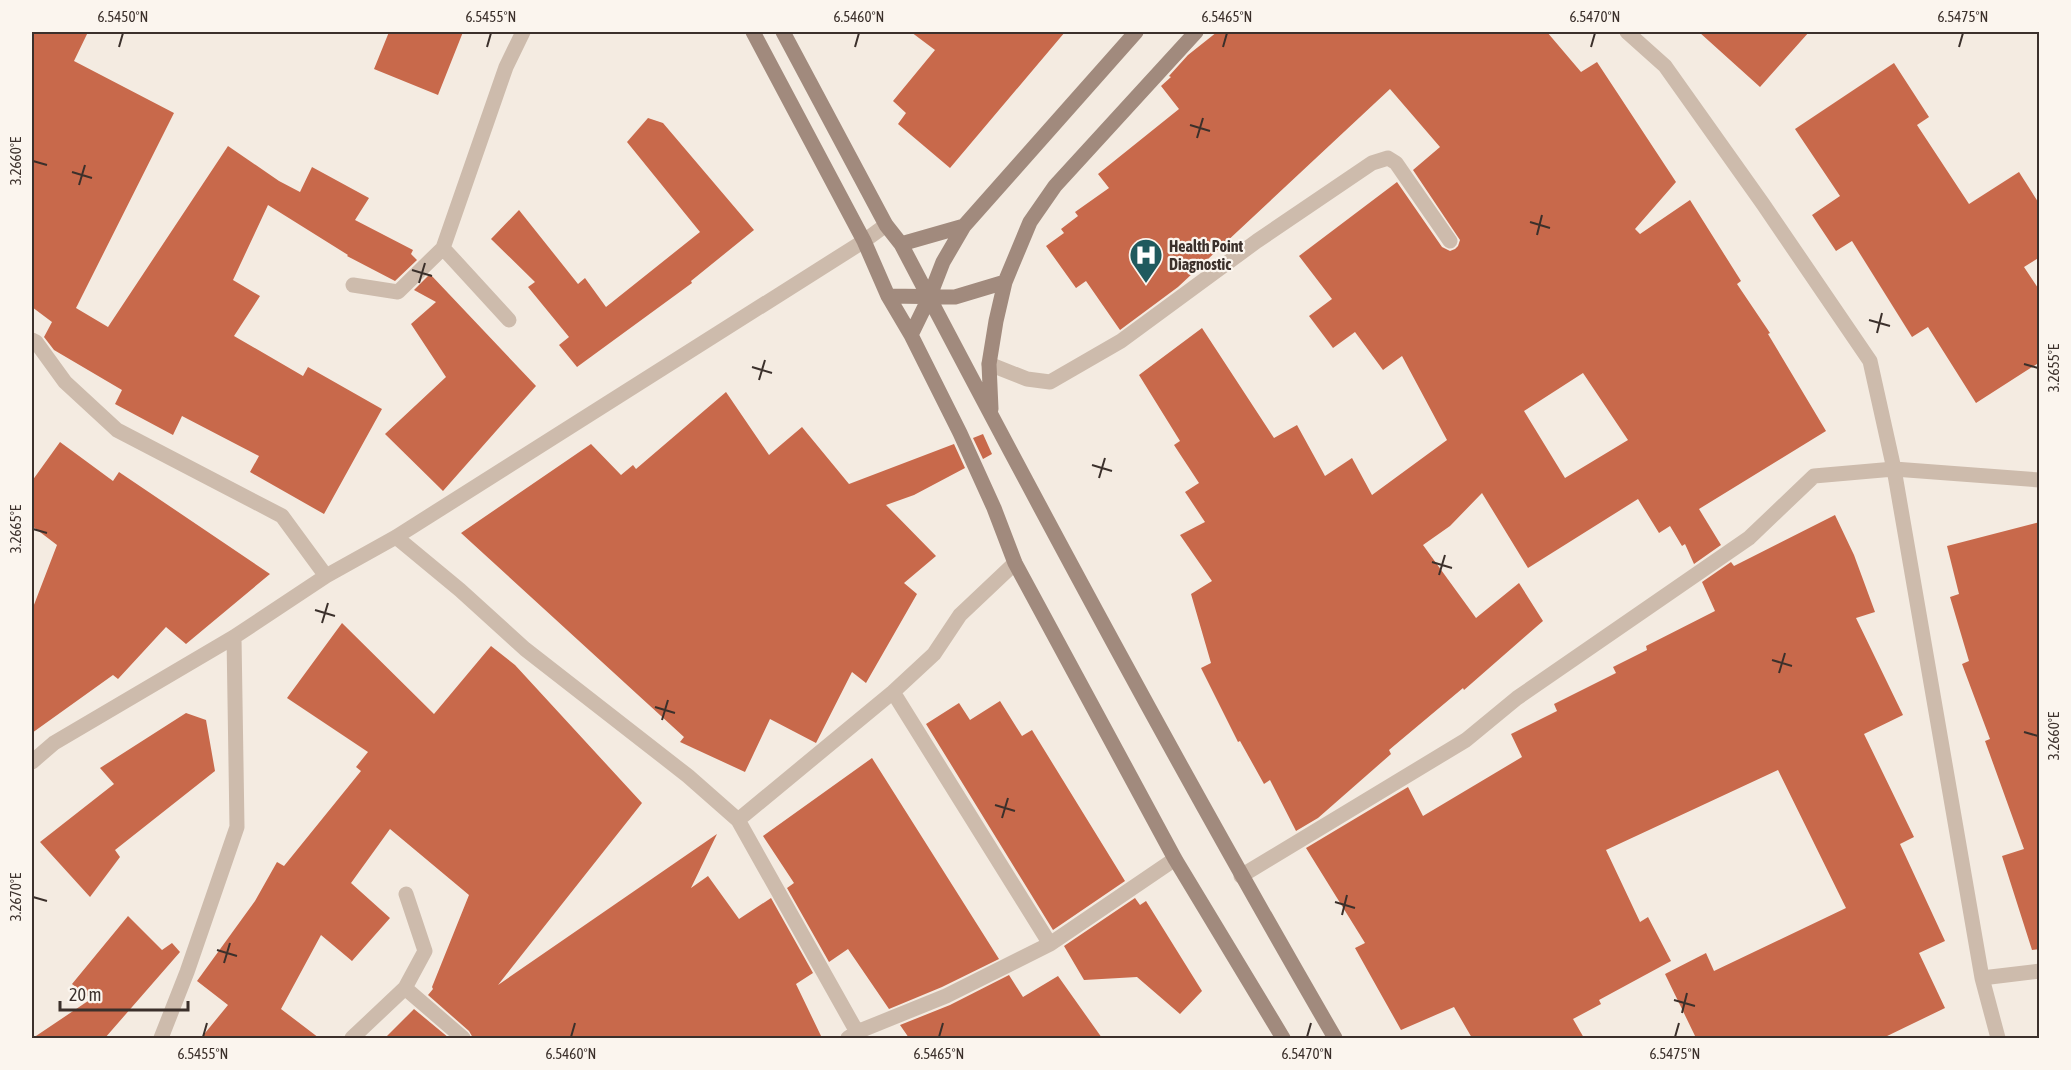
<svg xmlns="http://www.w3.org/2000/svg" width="2071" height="1070" viewBox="0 0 2071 1070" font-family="'Asap Condensed',sans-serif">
  <rect width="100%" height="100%" fill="#f4ebe1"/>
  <path fill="#c8694b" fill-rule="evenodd" d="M 32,32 L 88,32 L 74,61 L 174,113 L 76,308 L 108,327 L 228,146 L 279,181 L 300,192 L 312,167 L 369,198 L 355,220 L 413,250 L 411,254 L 417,260 L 395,281 L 347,256 L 348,255 L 268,205 L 233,280 L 260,296 L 234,336 L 303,376 L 308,367 L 382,409 L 324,514 L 250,472 L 259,456 L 182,416 L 173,435 L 115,404 L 122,390 L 54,350 L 44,337 L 52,322 L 32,307 Z
    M 389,32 L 463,32 L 438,95 L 374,69 Z
    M 911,32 L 1065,32 L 950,168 L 898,124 L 906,113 L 893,101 L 935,50 Z
    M 1217,32 L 1547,32 L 1581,72 L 1597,62 L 1676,182 L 1635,229 L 1640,234 L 1690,200 L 1741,281 L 1737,284 L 1770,333 L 1768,334 L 1826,431 L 1699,509 L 1721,545 L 1694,564 L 1685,544 L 1682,546 L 1670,526 L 1659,533 L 1638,499 L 1528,568 L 1482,493 L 1450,526 L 1423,545 L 1476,618 L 1519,583 L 1543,621 L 1464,690 L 1463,688 L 1389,750 L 1391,754 L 1318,818 L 1296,831 L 1270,780 L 1264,784 L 1240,741 L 1238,742 L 1201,668 L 1211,663 L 1191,594 L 1212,581 L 1180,535 L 1205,522 L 1185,492 L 1199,483 L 1174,445 L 1180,441 L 1139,375 L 1202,328 L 1274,438 L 1297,425 L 1325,476 L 1352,458 L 1372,495 L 1447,440 L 1402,356 L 1383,370 L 1355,332 L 1333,348 L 1309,316 L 1332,299 L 1299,256 L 1397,182 L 1442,247 L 1450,251 L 1455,249 L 1458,246 L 1460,240 L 1413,170 L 1440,147 L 1390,89 L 1178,287 L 1120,330 L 1086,281 L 1076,288 L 1046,246 L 1064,233 L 1061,229 L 1078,216 L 1075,212 L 1109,188 L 1098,174 L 1179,109 L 1161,86 L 1171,77 L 1169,76 L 1188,55 ZM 1583,373 L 1628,440 L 1565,478 L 1524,411 Z
    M 1699,32 L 1809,32 L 1760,87 Z
    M 1894,63 L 1929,117 L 1917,125 L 1969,204 L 2019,172 L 2040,205 L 2040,257 L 2024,267 L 2040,291 L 2040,362 L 1976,403 L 1928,327 L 1912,337 L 1852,241 L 1836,251 L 1812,215 L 1840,196 L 1795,129 Z
    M 648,118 L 663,123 L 754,230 L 691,281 L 692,283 L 577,367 L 559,345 L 569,337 L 528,287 L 535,282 L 491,239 L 519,210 L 578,284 L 585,278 L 606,307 L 700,232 L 627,142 Z
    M 430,274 L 536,386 L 443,491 L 385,434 L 446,377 L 411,324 L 436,302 L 414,290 Z
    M 726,392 L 769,455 L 802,427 L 849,484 L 954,444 L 965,468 L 914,495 L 886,505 L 936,556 L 904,583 L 917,594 L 866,683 L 852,672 L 816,743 L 770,719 L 745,772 L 680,742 L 684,737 L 461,533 L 591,444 L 621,475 L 633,465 L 636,469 Z
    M 983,434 L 992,454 L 983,459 L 973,438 Z
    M 60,442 L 113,481 L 119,472 L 270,574 L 186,644 L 166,627 L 118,679 L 113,675 L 32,733 L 32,610 L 57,545 L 32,526 L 32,481 Z
    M 1835,515 L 1854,555 L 1875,612 L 1856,618 L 1903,715 L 1864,734 L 1914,837 L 1900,844 L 1945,941 L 1919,953 L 1945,1008 L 1883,1038 L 1696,1038 L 1665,974 L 1706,953 L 1714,971 L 1846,908 L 1778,770 L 1606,850 L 1640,922 L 1648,917 L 1671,961 L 1599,1000 L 1601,1004 L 1573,1019 L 1584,1038 L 1472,1038 L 1454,1007 L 1401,1030 L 1355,948 L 1365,943 L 1306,848 L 1408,787 L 1423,816 L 1522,757 L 1511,734 L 1557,711 L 1554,704 L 1616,673 L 1613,667 L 1647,650 L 1646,646 L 1715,611 L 1702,582 L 1731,562 L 1734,566 Z
    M 2040,522 L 2040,949 L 2032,950 L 2002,856 L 2024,849 L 1985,741 L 1990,739 L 1962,664 L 1969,661 L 1950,597 L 1959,594 L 1947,546 Z
    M 342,623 L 434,714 L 491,646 L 515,665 L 642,803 L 498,985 L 717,834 L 691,888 L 708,876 L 739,919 L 771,898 L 813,973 L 796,984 L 822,1038 L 473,1038 L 469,1031 L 428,995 L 433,989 L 432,987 L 469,895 L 390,829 L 351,883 L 390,918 L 352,961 L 321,935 L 281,1009 L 319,1038 L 201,1038 L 228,1005 L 197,981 L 255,901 L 277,862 L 284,866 L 361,771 L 356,767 L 368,752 L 287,698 Z
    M 1000,701 L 1022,736 L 1032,730 L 1125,881 L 1053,930 L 926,724 L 959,703 L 970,720 Z
    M 186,713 L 206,720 L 215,771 L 115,850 L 120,857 L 90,897 L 40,842 L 114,784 L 100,768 Z
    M 872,758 L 999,959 L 942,987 L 889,1009 L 848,949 L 829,962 L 787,888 L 794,883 L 763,836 Z
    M 1135,898 L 1140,905 L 1146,901 L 1202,991 L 1180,1014 L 1137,977 L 1084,980 L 1064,946 Z
    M 128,916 L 162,950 L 172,943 L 180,952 L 105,1038 L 33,1038 L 91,999 L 72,984 Z
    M 1009,975 L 1023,997 L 1058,976 L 1102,1038 L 909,1038 L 900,1025 L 950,1005 Z
    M 414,1009 L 449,1038 L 385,1038 Z"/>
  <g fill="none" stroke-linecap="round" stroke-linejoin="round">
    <path stroke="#cdbbac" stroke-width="15" d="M 989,364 L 1027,379 L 1050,382 L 1121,341 L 1257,241 L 1372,163 L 1388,158 L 1396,163 L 1450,241"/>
    <path stroke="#cdbbac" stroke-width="15" d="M 1627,32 L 1665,66 L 1763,204 L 1870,361 L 1894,469 L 1982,978 L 1998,1038
      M 353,285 L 398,292 L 443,248
      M 509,320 L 443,248 L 506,67 L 523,32
      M 32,340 L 36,342 L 65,382 L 117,430 L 282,516 L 326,576
      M 396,537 L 460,590 L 525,649 L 688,776 L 738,820 L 857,1032
      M 893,692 L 1050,944
      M 32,762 L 54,743 L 234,637 L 326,576 L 396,537 L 864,241 L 886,225
      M 738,820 L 893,692 L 934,654 L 960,615 L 1015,563
      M 1241,876 L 1466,740 L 1517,698 L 1749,538 L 1814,476 L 1894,469 L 2040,480
      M 1982,978 L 2040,971
      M 405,988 L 463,1038
      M 161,1038 L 187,972 L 237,827 L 234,637
      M 352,1038 L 405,988 L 425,951 L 406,894
      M 848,1038 L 857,1032 L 946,996 L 1050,944 L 1175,859"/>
    <path stroke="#a18a7d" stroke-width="15" d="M 753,32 L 864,241 L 888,296 L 911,335 L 960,433 L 994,508 L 1015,563 L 1175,859 L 1283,1038
      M 783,32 L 886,225 L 901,244 C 1041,511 1184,778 1335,1038
      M 901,244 L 964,226 L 1136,32
      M 888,296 L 955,297 L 1005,282
      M 911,335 L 929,298 L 943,262 L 964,226
      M 991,409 L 989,364 L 996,321 L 1005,282 L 1030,222 L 1055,186 L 1196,32"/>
  </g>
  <path fill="none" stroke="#3b302b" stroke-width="2" d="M 119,47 L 123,33M 487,47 L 491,33M 855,47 L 859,33M 1223,47 L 1227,33M 1591,47 L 1595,33M 1959,47 L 1963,33M 1190,125 L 1210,131M 1197,138 L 1203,118M 33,161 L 47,165M 72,172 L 92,178M 79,185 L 85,165M 1530,222 L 1550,228M 1537,235 L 1542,215M 412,270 L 432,276M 419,283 L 425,263M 1869,320 L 1890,326M 1877,333 L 1882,313M 2024,364 L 2038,368M 752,367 L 772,373M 759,380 L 765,360M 1092,465 L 1112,471M 1099,478 L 1105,458M 33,529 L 47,533M 1432,562 L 1452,568M 1439,575 L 1445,555M 315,610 L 335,616M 322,623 L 328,603M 1772,660 L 1792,666M 1779,673 L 1785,653M 655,707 L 675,713M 662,720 L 668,700M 2024,732 L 2038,736M 995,805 L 1015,811M 1002,818 L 1008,798M 33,897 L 47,901M 1335,902 L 1355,908M 1342,915 L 1347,895M 217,950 L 237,956M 224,963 L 230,943M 1674,1000 L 1695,1006M 1682,1013 L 1687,993M 203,1037 L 207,1023M 571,1037 L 575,1023M 939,1037 L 943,1023M 1307,1037 L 1311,1023M 1675,1037 L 1679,1023"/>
  <defs>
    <symbol id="hospital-pin" viewBox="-11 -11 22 30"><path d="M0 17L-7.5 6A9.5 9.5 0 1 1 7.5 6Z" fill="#1f5a5e" stroke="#fbf5ee"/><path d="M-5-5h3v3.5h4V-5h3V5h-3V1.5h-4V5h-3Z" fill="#fff"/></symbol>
  </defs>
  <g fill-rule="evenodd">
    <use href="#hospital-pin" x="1127" y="236" width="38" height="52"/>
  </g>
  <g text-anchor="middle" stroke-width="4.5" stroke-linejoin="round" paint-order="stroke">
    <g font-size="16" font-weight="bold" fill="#3b302b" stroke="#fbf5ee" text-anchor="start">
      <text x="1169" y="252">Health Point<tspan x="1169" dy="18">Diagnostic</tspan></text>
    </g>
  </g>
  <rect width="2071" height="1070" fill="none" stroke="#fbf5ee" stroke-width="66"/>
  <path d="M60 1001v9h128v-9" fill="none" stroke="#3b302b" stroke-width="3"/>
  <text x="69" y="1001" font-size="18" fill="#3b302b" stroke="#fbf5ee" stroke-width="4.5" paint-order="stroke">20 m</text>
  <rect x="33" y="33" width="2005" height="1004" fill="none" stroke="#3b302b" stroke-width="2"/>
  <g font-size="15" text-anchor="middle" fill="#3b302b">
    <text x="123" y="22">6.5450°N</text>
    <text x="491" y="22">6.5455°N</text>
    <text x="859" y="22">6.5460°N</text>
    <text x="1227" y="22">6.5465°N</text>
    <text x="1595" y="22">6.5470°N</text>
    <text x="1963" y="22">6.5475°N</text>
    <text transform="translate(16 161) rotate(-90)" y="5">3.2660°E</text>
    <text transform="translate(2054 368) rotate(-90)" y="5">3.2655°E</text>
    <text transform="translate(16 529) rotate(-90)" y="5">3.2665°E</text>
    <text transform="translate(2054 736) rotate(-90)" y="5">3.2660°E</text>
    <text transform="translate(16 897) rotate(-90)" y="5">3.2670°E</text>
    <text x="203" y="1059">6.5455°N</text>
    <text x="571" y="1059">6.5460°N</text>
    <text x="939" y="1059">6.5465°N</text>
    <text x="1307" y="1059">6.5470°N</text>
    <text x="1675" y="1059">6.5475°N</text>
  </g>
</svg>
